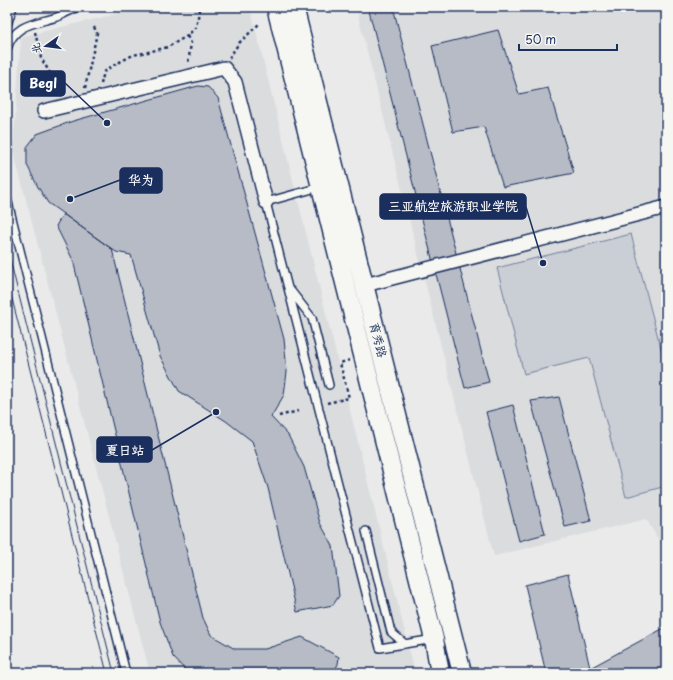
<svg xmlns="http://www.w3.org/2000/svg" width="673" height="680" viewBox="0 0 673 680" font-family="'Playpen Sans','LXGW WenKai TC',sans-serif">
  <rect width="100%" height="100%" fill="#e9eae9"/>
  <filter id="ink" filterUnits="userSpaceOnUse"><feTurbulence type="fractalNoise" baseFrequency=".025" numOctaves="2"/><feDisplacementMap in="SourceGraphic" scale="8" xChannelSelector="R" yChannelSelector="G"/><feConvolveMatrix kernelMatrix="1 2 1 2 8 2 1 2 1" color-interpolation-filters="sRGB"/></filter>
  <g filter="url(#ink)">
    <path fill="#dadcde" d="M 145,7 L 250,7 L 415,673 L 150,673 L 13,150 L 21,37 Z
      M 356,7 L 666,7 L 666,552 L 646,519 L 494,556 Z"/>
    <path fill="#caced5" stroke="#727e9a" d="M 631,234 L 666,368 L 666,486 L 626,497 L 589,358 L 524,374 L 497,268 Z"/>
    <path fill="#b6bbc6" stroke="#1b2f5e" d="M 368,7 L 393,7 L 489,382 L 465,388 Z
      M 498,30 L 519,94 L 548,88 L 574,173 L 503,187 L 484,127 L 453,132 L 432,46 Z
      M 198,86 L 208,87 L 218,98 L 284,339 L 287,372 L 284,395 L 271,417 L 288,435 L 304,467 L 320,523 L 333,546 L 339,596 L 333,605 L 297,612 L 268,488 L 252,441 L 226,421 L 179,391 L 160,356 L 131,255 L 116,252 L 48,203 L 38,187 L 27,165 L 27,147 L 37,134 L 73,121 Z
      M 63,214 L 112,249 L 203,618 L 211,635 L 235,649 L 265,649 L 302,637 L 339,657 L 338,664 L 335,670 L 322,673 L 188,673 L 173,657 L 160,622 L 73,260 L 56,226 Z
      M 559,397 L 591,521 L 565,527 L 531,401 Z
      M 513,405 L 545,534 L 519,541 L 486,412 Z
      M 568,574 L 590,668 L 666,627 L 666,673 L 546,673 L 525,585 Z"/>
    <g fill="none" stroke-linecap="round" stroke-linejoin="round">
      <defs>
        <path id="lane" d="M 7,25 L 13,7
          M 7,49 C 15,23 35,24 57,17 C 65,14 71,9 80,7
          M 320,187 L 266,202 L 380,648 L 434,639
          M 7,198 L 126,673
          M 291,291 L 312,318 L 329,385
          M 366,531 L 391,632 L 405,644"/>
        <path id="street" d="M 44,111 L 224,68 L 235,82 L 266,202
          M 365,285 L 666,207"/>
        <path id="secondary" d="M 276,7 L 434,639 L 440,673
          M 294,7 L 462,673"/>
      </defs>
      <use href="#lane" stroke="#1b2f5e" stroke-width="10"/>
      <use href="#street" stroke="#1b2f5e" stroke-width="16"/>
      <use href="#secondary" stroke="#1b2f5e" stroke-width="21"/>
      <path stroke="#1b2f5e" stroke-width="2.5" stroke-dasharray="3 3" stroke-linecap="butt" d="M 35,32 L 41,58 L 63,95
        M 187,36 L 191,43 L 188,64
        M 229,58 L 239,43 L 259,24
        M 101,84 L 104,72 L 112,66 L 133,55 L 148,52 L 168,47 L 187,36 L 196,27 L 199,12 L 199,7
        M 85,88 L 97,33 L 93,25
        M 327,403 L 349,398 L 340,363 L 350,360
        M 279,416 L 298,411"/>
      <use href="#lane" stroke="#f6f6f2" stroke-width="7"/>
      <use href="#street" stroke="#f6f6f2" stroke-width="13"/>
      <use href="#secondary" stroke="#f6f6f2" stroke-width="18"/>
      <path stroke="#1b2f5e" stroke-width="1" d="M 7,248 L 114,673
        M 7,279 L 107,673"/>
    </g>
  </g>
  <g text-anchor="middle" stroke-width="3" stroke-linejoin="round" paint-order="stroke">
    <g font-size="12" fill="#1b2f5e" stroke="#f6f6f2">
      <text transform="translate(378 340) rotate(76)" y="4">育秀路</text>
    </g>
  </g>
  <path fill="none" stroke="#1b2f5e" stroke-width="1.5" d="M107 123L65 83M70 199L120 180M543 263L526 207M216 412L152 450"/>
  <g fill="#1b2f5e" stroke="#f6f6f2" stroke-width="1.5">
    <circle cx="107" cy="123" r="4"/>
    <circle cx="70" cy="199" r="4"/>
    <circle cx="543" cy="263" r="4"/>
    <circle cx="216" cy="412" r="4"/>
  </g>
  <g fill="#1b2f5e" stroke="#1b2f5e" stroke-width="1.5">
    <rect x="21" y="71" width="44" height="25" rx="4"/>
    <rect x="120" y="168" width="42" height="25" rx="4"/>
    <rect x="380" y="194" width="146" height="25" rx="4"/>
    <rect x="97" y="437" width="55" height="25" rx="4"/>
  </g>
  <g font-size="13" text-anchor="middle" font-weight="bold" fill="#fff">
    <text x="43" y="88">Begl</text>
    <text x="141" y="185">华为</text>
    <text x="453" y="211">三亚航空旅游职业学院</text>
    <text x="125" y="455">夏日站</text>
  </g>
  <rect width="673" height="680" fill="none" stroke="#f6f6f2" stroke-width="24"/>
  <rect x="12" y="12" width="649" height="656" fill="none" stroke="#1b2f5e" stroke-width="1.5" filter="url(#ink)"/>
  <g transform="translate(46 46) rotate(256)" stroke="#f6f6f2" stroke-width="3" paint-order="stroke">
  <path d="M0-3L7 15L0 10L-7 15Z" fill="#1b2f5e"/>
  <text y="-6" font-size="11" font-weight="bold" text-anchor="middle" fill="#1b2f5e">北</text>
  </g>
  <path d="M519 44v6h98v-6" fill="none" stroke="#1b2f5e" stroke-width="2"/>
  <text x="525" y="44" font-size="12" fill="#1b2f5e" stroke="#f6f6f2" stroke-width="3" paint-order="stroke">50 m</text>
</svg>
